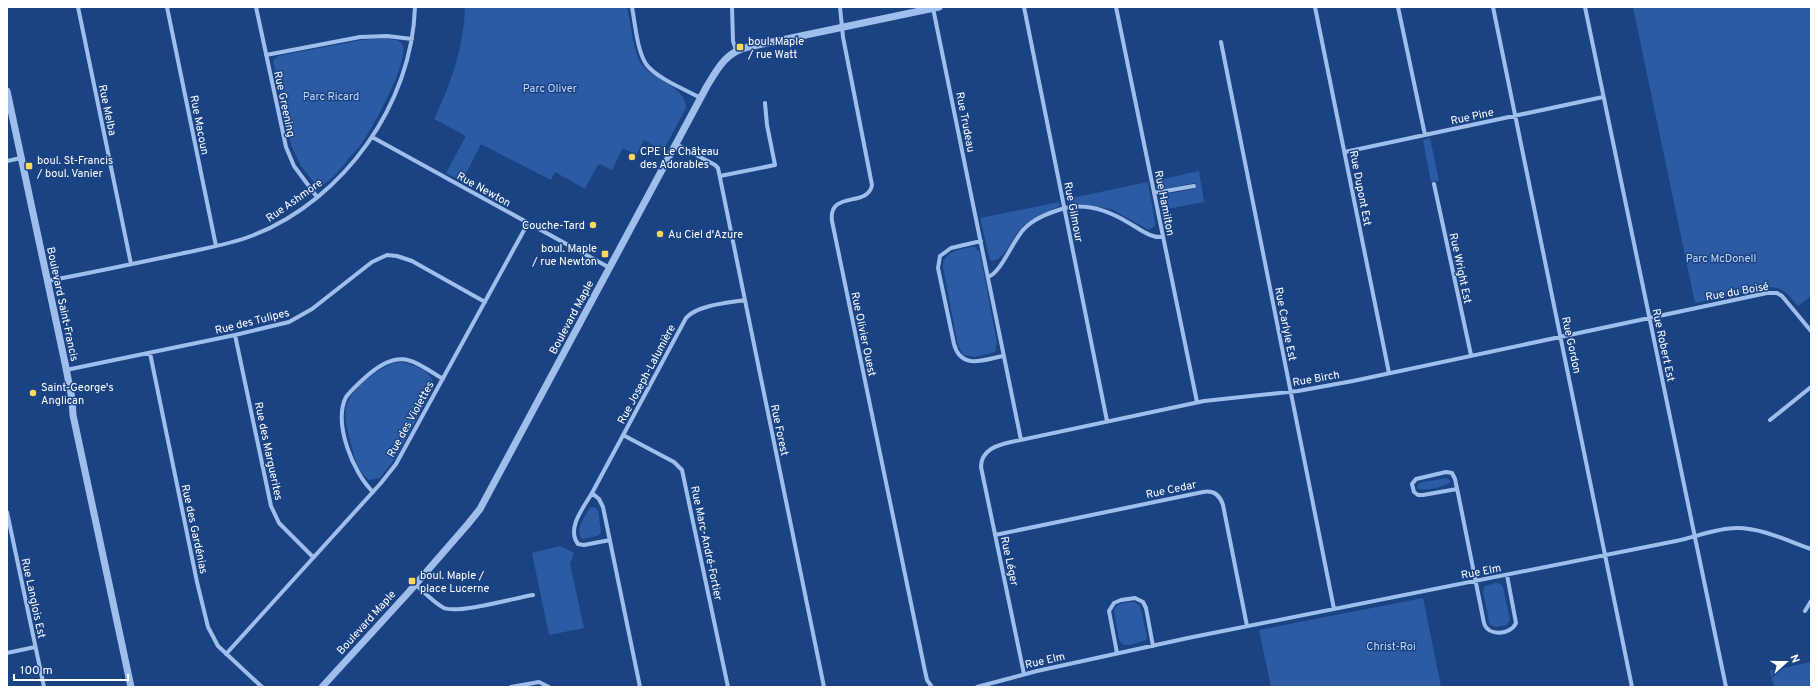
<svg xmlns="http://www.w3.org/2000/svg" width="1818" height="694" viewBox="0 0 1818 694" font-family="Overpass,sans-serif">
  <rect width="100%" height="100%" fill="#1a4384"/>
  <path fill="#2c5ba3" d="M 465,7 L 627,7 C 631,23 633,54 643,66 C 656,81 685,86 686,108 L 663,151 L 644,140 L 636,155 L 623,148 L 612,170 L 600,164 L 597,166 L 585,189 L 555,172 L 551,180 L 481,144 L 462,181 L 446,173 L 466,136 L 434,119 C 451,84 464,46 465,7 Z
    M 1633,7 L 1811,7 L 1811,296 L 1798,306 C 1790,297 1785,288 1772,287 L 1695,303 Z
    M 362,40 C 373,39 393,36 401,43 C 413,54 375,123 367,135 C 362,144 355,152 348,159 C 343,167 326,187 317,186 L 301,166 L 291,145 L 273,61 L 278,56 Z
    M 1430,138 L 1439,181 L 1431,182 L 1423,140 Z
    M 1199,171 L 1204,202 L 1161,210 L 1160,200 L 1161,195 L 1194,189 L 1197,186 L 1194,183 L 1163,189 L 1158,188 L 1155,181 Z
    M 1148,182 L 1155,222 L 1155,226 L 1149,230 L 1111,209 L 1068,202 L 1067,199 Z
    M 1059,202 L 1060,206 C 1044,214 1028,218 1017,233 C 1011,241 1002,264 990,260 L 980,218 Z
    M 971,247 L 975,247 L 980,253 L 997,343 L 995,352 L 975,357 L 963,355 L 958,346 L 943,267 C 943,251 959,250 971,247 Z
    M 400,362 C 414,364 436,372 433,389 L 396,457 L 380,478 L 369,480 C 359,473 355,460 352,448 C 349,436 344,421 346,408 C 349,389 382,364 400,362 Z
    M 1446,478 L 1450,480 L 1450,482 C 1445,487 1424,492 1417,488 L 1419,483 Z
    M 594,507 L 598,510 L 601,533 L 597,536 L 582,539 C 574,530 585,517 590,508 Z
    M 560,546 L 574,553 L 570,564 L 584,628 L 549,635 L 532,553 Z
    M 1495,583 L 1499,583 L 1503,587 L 1510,620 L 1507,625 L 1496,627 L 1490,625 L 1489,622 L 1483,591 L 1485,586 Z
    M 1423,598 L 1441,687 L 1271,687 L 1259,630 Z
    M 1129,602 L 1134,602 L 1140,605 L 1147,637 L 1146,640 L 1130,645 L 1124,645 L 1119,640 L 1114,610 C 1117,604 1122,603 1129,602 Z
    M 1811,662 L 1811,687 L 1774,687 L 1770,671 Z"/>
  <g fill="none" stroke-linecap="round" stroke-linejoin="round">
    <path stroke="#9fbeeb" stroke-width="4" d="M 78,7 L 131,264
      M 167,7 L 216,246
      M 256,7 L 286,147 L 294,166 L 317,197
      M 632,7 C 635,23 637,50 646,64 C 656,78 686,90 701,98
      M 732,7 L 733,41 L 736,50
      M 840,7 L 843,37 L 872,185 C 868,208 828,190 832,221 L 925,671 L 927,680 L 932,687
      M 1024,7 L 1107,421
      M 1116,7 L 1197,402
      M 1315,7 L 1389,373
      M 1398,7 L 1425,135
      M 1493,7 L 1632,687
      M 1585,7 L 1726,687
      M 933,8 L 1021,440
      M 1221,42 L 1334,609
      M 266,55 L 360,37 L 387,36 L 412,39
      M 372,137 L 610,268
      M 676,144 L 715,165 L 718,168 L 824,687
      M 1345,152 L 1603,97
      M 7,161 L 21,158
      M 720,176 L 775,165 L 767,125 L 765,103
      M 1434,184 L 1471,355
      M 1154,193 L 1194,186
      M 981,241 L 951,248 L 940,256 L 938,268 L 954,344 C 961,370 983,360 1003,356
      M 988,277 C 1001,273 1013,240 1024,229 C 1034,218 1051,212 1065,208 C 1087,203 1111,212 1129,223 C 1140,229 1150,238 1162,237
      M 47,281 C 90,273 132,264 175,255 C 201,249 229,245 254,235 C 344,199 412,104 415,7
      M 235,335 L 271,506 L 279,523 L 313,557
      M 150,353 L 197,582 L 208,627 L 218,646 L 262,687
      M 66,370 L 235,335 L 289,322 L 312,309 L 372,262 L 387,255 L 397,256 L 412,261 L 485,302
      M 1770,420 L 1811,387
      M 623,435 L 674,462 L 682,470 L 728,687
      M 1457,489 L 1423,495 L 1418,495 L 1414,492 L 1412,484 L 1416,479 L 1446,472 L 1452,473 L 1455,479 L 1459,498 L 1484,623 C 1488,637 1511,635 1516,623 L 1507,575
      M 373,492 C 353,473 333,423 346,397 C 352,389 360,382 368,375 C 400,348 412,360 443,379
      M 592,493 C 584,507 566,528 578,544 L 584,545 L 610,540
      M 7,512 L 44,687
      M 995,535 L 1203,492 C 1214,490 1220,495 1223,505 L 1247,626
      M 415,584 C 424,592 434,603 444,608 C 460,614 514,598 533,595
      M 1805,611 L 1811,601
      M 7,653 L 35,647
      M 1117,653 L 1109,611 L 1114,603 L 1121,600 L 1135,598 L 1143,602 L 1146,608 L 1153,646
      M 226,654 L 381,483 L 396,464 L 528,223
      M 1024,674 L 981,467 C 981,450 997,445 1011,442 L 1204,401 L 1298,391 L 1353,381 L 1767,293 L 1777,293 L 1782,296 L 1811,331
      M 511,687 L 539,682 L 549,687
      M 640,687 L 603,507 L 599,499 L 592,493 L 686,318 C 697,305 728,303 745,300
      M 977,687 L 1037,671 L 1188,638 L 1676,541 C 1696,537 1716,528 1737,528 C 1762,528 1788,541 1811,549"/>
    <path stroke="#9fbeeb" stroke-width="7" d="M 7,91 L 65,363 L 72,399 L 73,415 L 131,687
      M 322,687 L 408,593 L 468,524 L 480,509 L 707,86 C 718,68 726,52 748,47 L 939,7"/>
  </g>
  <g fill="#fed75a" stroke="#1a4384" stroke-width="1.5">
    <rect x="736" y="43" width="8" height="8" rx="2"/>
    <circle cx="632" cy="157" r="4"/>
    <rect x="25" y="162" width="8" height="8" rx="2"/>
    <circle cx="593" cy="225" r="4"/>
    <circle cx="660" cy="234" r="4"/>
    <rect x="601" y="250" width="8" height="8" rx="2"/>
    <circle cx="33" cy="393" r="4"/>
    <rect x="408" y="577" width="8" height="8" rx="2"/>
  </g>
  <g text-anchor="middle" stroke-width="3" stroke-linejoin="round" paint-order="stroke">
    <g font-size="11" fill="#fff" stroke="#1a4384" text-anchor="start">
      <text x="748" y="45">boul. Maple<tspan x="748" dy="13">/ rue Watt</tspan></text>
      <text x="640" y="155">CPE Le Château<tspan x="640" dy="13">des Adorables</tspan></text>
      <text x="37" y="164">boul. St-Francis<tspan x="37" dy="13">/ boul. Vanier</tspan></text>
      <text x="585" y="229" text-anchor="end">Couche-Tard</text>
      <text x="668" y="238">Au Ciel d'Azure</text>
      <text x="597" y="252" text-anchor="end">boul. Maple<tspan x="597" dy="13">/ rue Newton</tspan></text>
      <text x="41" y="391">Saint-George's<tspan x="41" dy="13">Anglican</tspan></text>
      <text x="420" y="579">boul. Maple /<tspan x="420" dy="13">place Lucerne</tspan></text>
    </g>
    <g font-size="11" fill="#c4d9f9" stroke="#1a4384">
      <text x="550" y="92">Parc Oliver</text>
      <text x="331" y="100">Parc Ricard</text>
      <text x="1721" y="262">Parc McDonell</text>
      <text x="1391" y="650">Christ-Roi</text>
    </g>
    <g font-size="11" fill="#fff" stroke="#1a4384">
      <text transform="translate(285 104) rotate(78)" y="4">Rue Greening</text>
      <text transform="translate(108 110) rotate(78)" y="4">Rue Melba</text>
      <text transform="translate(1472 116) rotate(-12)" y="4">Rue Pine</text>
      <text transform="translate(966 122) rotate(79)" y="4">Rue Trudeau</text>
      <text transform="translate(200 125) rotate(79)" y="4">Rue Macoun</text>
      <text transform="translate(1361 188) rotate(79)" y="4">Rue Dupont Est</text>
      <text transform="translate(484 189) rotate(29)" y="4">Rue Newton</text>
      <text transform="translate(294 200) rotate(-35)" y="4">Rue Ashmore</text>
      <text transform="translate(1165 203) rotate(79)" y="4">Rue Hamilton</text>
      <text transform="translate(1074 212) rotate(79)" y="4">Rue Gilmour</text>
      <text transform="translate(1461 268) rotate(78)" y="4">Rue Wright Est</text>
      <text transform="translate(1737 291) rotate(-10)" y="4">Rue du Boisé</text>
      <text transform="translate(63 304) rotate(78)" y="4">Boulevard Saint-Francis</text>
      <text transform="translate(571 317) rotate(-62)" y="4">Boulevard Maple</text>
      <text transform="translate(252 321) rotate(-14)" y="4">Rue des Tulipes</text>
      <text transform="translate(1286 324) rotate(79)" y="4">Rue Carlyle Est</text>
      <text transform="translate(864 334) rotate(78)" y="4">Rue Olivier Ouest</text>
      <text transform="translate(1572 345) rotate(78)" y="4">Rue Gordon</text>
      <text transform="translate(1664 345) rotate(78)" y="4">Rue Robert Est</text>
      <text transform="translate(646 374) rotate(-62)" y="4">Rue Joseph-Lalumière</text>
      <text transform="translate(1316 378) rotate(-10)" y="4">Rue Birch</text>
      <text transform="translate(410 419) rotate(-61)" y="4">Rue des Violettes</text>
      <text transform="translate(780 430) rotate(78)" y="4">Rue Forest</text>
      <text transform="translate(269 451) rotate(78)" y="4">Rue des Marguerites</text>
      <text transform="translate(1171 489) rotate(-12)" y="4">Rue Cedar</text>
      <text transform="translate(195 529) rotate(78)" y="4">Rue des Gardénias</text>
      <text transform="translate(707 543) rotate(78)" y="4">Rue Marc-André-Fortier</text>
      <text transform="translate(1010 561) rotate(78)" y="4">Rue Léger</text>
      <text transform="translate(1481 571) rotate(-11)" y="4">Rue Elm</text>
      <text transform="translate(34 598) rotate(78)" y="4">Rue Langlois Est</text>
      <text transform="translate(366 622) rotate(-48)" y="4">Boulevard Maple</text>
      <text transform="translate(1045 660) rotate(-13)" y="4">Rue Elm</text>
    </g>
  </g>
  <rect width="1818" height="694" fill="none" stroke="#ffffff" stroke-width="16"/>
  <g transform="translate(1786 662) rotate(69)" stroke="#1a4384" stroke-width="3" paint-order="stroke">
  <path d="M0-3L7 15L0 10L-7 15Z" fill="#ffffff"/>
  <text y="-6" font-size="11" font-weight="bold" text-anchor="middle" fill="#ffffff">N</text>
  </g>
  <path d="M14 674v6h114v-6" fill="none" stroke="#ffffff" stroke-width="2"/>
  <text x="20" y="674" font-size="12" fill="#ffffff" stroke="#1a4384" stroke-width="3" paint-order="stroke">100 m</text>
</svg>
